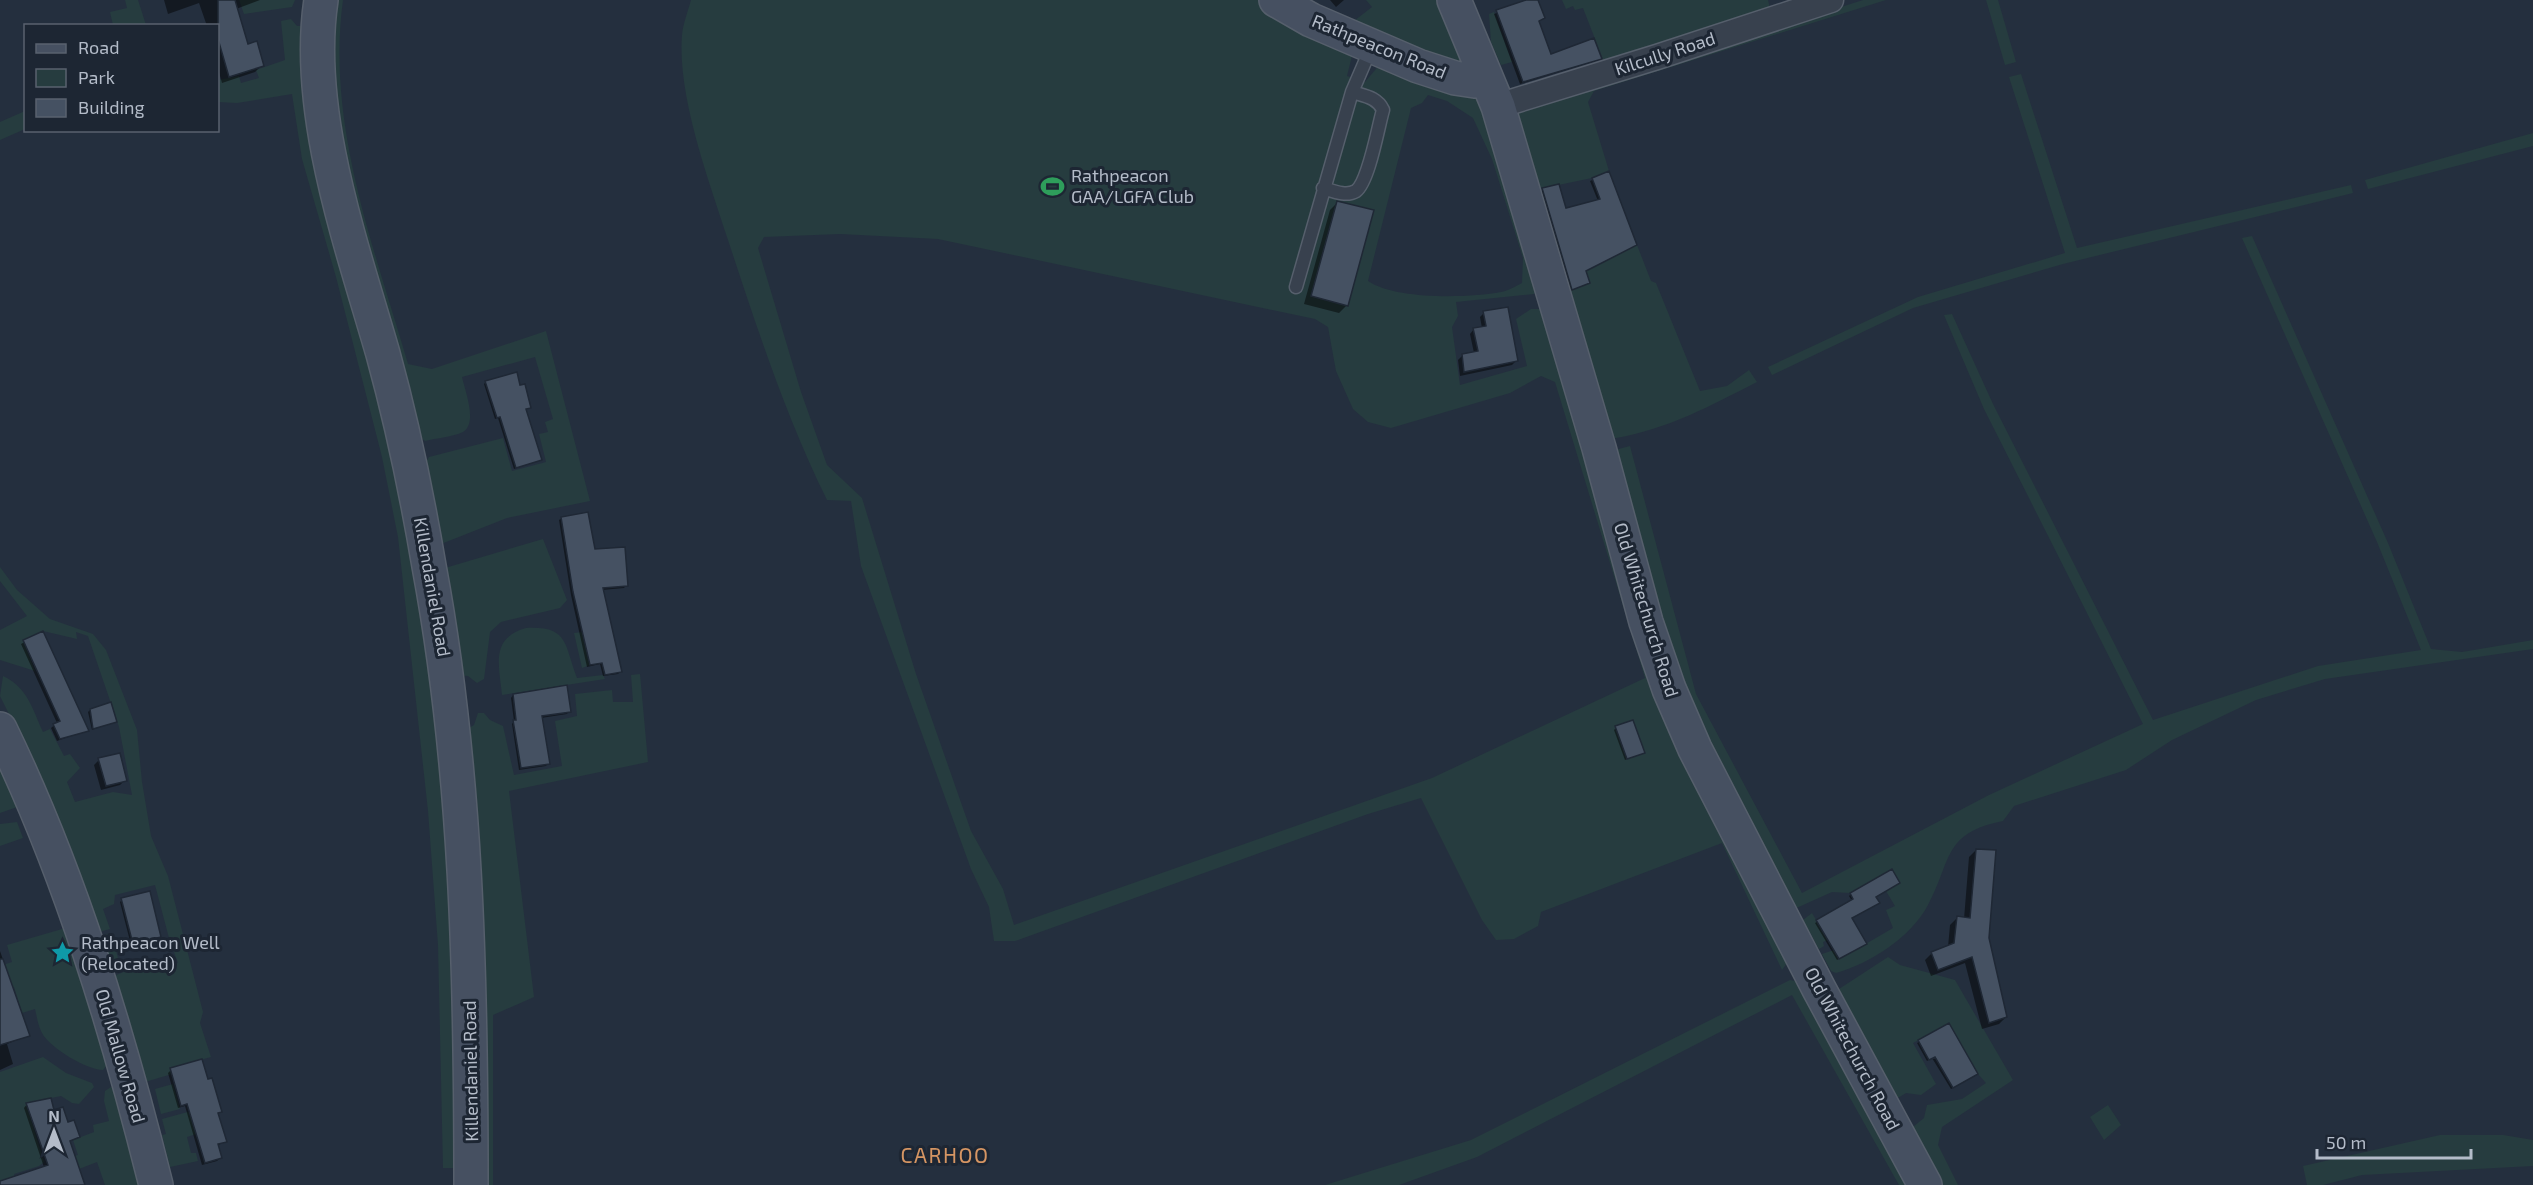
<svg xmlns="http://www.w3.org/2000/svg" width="2533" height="1185" viewBox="0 0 2533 1185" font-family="'Exo 2',sans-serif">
  <rect width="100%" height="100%" fill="#242f3e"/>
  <path fill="#263c3f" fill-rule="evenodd" d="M 125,0 L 138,0 L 146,25 L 113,25 L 110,12 L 127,8 Z
    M 239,0 L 295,0 L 292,7 L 244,14 Z
    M 331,0 L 343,0 C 326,124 374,247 408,364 L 432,369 L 546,331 L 590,501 L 507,518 L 441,544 L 423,466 L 429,457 L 503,438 L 512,471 L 546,462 L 539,434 L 548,432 L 545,422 L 553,419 L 535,357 L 462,377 C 465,391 478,423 463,432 C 453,437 436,438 425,441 L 416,434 L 331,104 Z
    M 691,0 L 1262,0 L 1354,48 L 1347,76 L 1365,82 L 1381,63 L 1472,95 L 1486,105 L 1539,289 L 1534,294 L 1456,302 L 1458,316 L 1452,327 L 1460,385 L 1527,366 L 1516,319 L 1531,309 L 1545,309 L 1562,368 L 1788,955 L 1787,963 L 1782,970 L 1722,843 L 1541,912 L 1538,926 L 1514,939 L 1496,940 L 1482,920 L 1421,798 L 1368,814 L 1015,941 L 994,941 L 989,907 L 971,869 L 861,566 L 851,501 L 827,500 C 786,417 757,328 728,240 C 709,181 677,96 682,35 C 683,24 688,11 691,0 ZM 1428,95 L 1447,101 L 1473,118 L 1492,159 L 1523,258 L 1522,283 C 1516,286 1508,291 1501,292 C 1468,298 1396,300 1368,281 L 1411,108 L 1422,103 ZM 840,234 L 938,239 L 1315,319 L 1328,327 L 1336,371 L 1353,409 L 1368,422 L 1391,428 L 1510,393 L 1541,376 L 1555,382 L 1645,678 L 1432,778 L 1014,925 L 1003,889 L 971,831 L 916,674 L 862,498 L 827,465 L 801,392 L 758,248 L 764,237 Z
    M 1366,0 L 1442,0 L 1466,61 L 1454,69 L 1354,21 L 1372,7 Z
    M 1562,0 L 1768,0 L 1770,8 L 1604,62 L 1583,8 L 1575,10 L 1573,6 L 1566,9 Z
    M 1863,0 L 1886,0 L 1594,91 L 1588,102 L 1609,171 L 1592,178 L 1539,189 L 1518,118 L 1520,110 Z
    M 1986,0 L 1998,0 L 2016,62 L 2005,65 Z
    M 1494,12 L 1512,62 L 1501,65 L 1491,42 L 1489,14 Z
    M 291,19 L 297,26 L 308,26 L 386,402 L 442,699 L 462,1185 L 454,1185 L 454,1168 L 443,1168 L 438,945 L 428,811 L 398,537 L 382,457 L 336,277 L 302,159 L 292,94 L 237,103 L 218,102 L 218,80 L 239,76 L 241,83 L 259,78 L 256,70 L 285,60 L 281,21 Z
    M 2021,74 L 2077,248 L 2351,185 L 2353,193 L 2063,264 L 1913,308 L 1772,375 L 1768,367 L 1918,297 L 2065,253 L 2009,77 Z
    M 25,111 L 25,129 L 0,140 L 0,122 Z
    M 2533,133 L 2533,146 L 2368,189 L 2365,180 Z
    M 2252,236 L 2388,543 L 2431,649 L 2462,652 L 2533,640 L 2533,649 L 2325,679 L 2256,700 L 2172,740 L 2126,770 L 2014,806 L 2003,821 C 1942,833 1952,861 1928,905 C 1911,937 1871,963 1836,973 L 1831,971 L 1822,954 L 1834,950 L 1840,959 L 1893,928 L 1886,910 L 1895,906 L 1886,891 L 1900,883 L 1892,869 L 1850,893 L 1832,892 L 1792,910 L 1678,685 L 1615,450 L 1630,446 L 1696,694 L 1802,893 L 1989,795 L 2143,724 L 1984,409 L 1944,315 L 1952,314 L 1993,404 L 2153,720 L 2318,666 L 2421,650 L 2377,542 L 2242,238 Z
    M 1637,245 L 1651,281 L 1656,283 L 1700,391 L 1727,386 L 1749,370 L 1757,382 C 1710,406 1668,429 1616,438 L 1611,437 L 1559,279 L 1566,275 L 1572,290 L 1590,283 L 1584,268 L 1598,265 Z
    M 543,539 L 567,600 L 560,608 L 501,622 L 490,632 L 484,679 L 477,683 L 468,676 L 457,675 L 445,568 Z
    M 0,567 L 17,590 L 50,619 L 93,634 L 106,650 L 137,730 L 142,782 L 151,836 L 168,876 L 203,1012 L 200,1023 L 211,1057 L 171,1068 L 172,1074 L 145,1082 L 114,976 L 147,962 L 149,969 L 178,963 L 169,938 L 155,885 L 115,895 L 114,904 L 103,909 L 110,929 L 99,932 L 35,766 L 0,696 L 3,676 C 28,688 32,708 43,732 L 50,729 L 64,756 L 70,754 L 80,768 L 67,782 L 75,802 L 113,792 L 132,795 L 119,727 L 88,636 L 76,632 L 77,639 L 43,631 L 23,640 L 35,671 L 0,660 L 0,630 L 27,616 L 0,581 Z
    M 526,628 C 569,626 564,644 577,678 L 603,675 L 605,679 L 502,695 C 499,665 490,638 526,628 Z
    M 582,632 L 590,665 L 582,668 L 574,633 Z
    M 640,674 L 648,762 L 509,791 L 534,997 L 493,1015 L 493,1185 L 483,1185 L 464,731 L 474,725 L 478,713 L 484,713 L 490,720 L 503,726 L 514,775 L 562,766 L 555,721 L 577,716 L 575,694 L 612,690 L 613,702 L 633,702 L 631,675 Z
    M 0,753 L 23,805 L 0,813 Z
    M 17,822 L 23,838 L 0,846 L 0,824 Z
    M 1812,913 L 1828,940 L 1823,942 L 1824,946 L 1819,949 L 1803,920 Z
    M 69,927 L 108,1064 L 103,1070 C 87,1070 50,1048 42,1033 C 38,1026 37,1017 35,1009 L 22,1013 L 14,987 L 4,991 L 0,966 L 12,962 L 7,945 Z
    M 111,933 L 118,958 L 117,960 L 109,961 L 99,937 Z
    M 1888,957 L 1900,965 L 1955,980 L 2013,1080 L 1942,1127 L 1938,1145 L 1958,1185 L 1936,1185 L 1908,1131 L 1924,1118 L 1927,1105 L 1962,1099 L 1986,1083 L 1978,1074 L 1949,1023 L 1913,1043 L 1936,1084 L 1921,1095 L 1906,1093 L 1896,1099 L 1837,1002 L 1839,989 Z
    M 1790,980 L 1804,983 L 1914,1185 L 1899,1185 L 1792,995 L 1477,1157 L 1399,1185 L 1325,1185 L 1471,1140 Z
    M 43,1057 L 66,1073 L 92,1083 L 94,1087 L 79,1104 L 72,1103 L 61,1096 L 26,1103 L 44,1162 L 39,1166 L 14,1174 L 18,1185 L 0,1185 L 0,1072 Z
    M 173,1084 L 180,1109 L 161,1114 L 155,1089 Z
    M 111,1087 L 116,1087 L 144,1185 L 105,1185 L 97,1162 L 79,1169 L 74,1156 L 78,1155 L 73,1140 L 94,1132 L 93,1125 L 109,1121 L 104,1101 L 105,1091 Z
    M 2108,1105 L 2121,1125 L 2104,1140 L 2090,1117 Z
    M 195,1110 L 196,1134 L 187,1137 L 191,1153 L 196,1153 L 198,1161 L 170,1167 L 162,1135 L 166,1134 L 162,1119 Z
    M 2440,1135 L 2503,1135 L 2533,1140 L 2533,1166 L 2362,1175 L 2323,1185 L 2307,1185 L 2303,1166 Z"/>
  <path fill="#0007" d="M 164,0 L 260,0 L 236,9 L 247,46 L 262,65 L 255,72 L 222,83 L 218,69 L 218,26 L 207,26 L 199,3 L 168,14 Z
    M 1330,0 L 1344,0 L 1336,7 Z
    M 1530,0 L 1537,0 L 1543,18 L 1538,22 L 1550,56 L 1601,59 L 1520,84 L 1494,14 Z
    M 1609,173 L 1584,272 L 1586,284 L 1570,291 L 1541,192 L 1543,190 L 1565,210 L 1598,201 L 1590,181 Z
    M 1338,202 L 1372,211 L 1346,306 L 1339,313 L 1304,304 L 1330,210 Z
    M 1484,313 L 1516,361 L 1512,365 L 1460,376 L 1458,360 L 1462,356 L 1474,353 L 1470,334 L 1474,329 L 1482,328 L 1480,317 Z
    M 486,382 L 519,387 L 530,407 L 525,410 L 540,459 L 538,461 L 514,469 L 498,418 L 495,419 L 484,384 Z
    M 562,518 L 626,585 L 624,588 L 602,590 L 620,672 L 618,674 L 603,676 L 600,664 L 587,667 L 571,595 L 559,520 Z
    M 42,633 L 87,730 L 57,741 L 51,728 L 57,723 L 21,644 Z
    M 513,695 L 569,711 L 567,714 L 541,718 L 548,763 L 546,766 L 519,770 L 512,724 L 514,721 L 511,698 Z
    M 90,710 L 116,721 L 92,730 L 88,712 Z
    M 1616,728 L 1643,752 L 1625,760 L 1614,730 Z
    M 99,760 L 125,780 L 120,785 L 101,790 L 94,765 Z
    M 1976,850 L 1987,938 L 2006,1017 L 1999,1024 L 1982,1029 L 1965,963 L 1931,976 L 1925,960 L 1932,953 L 1948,947 L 1950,925 L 1957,918 L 1964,919 L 1969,857 Z
    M 1851,894 L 1875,897 L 1851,919 L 1863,945 L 1837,960 L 1815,923 L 1852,901 L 1849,896 Z
    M 122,900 L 160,936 L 158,938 L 131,945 L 120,902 Z
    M 0,951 L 29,1035 L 7,1044 L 13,1064 L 0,1070 Z
    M 1948,1025 L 1975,1076 L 1951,1089 L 1932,1058 L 1927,1061 L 1917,1043 Z
    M 171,1070 L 220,1112 L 217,1115 L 225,1141 L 217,1146 L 220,1158 L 217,1161 L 202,1165 L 185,1106 L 178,1108 L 168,1073 Z
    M 27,1104 L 53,1112 L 78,1137 L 69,1142 L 83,1185 L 50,1185 L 24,1108 Z"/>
  <path fill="#455162" stroke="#1f2835" stroke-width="1.5" d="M 218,0 L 235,0 L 248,44 L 257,41 L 264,66 L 229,77 L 218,39 Z
    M 1526,0 L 1538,0 L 1545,18 L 1539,21 L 1551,54 L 1594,38 L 1602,59 L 1523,82 L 1496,10 Z
    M 1609,171 L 1637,245 L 1586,271 L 1590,283 L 1572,290 L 1542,188 L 1559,184 L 1566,208 L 1600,199 L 1592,178 Z
    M 1337,201 L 1374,210 L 1348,306 L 1311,296 Z
    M 1508,307 L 1518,361 L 1464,372 L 1462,354 L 1478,351 L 1473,328 L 1486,326 L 1483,311 Z
    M 517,372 L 520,385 L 525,384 L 531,408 L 526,409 L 542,460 L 516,468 L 500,417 L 497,418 L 485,381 Z
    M 588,512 L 595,549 L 625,547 L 628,586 L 603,588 L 622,672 L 605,675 L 602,663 L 590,665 L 573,592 L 561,517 Z
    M 43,631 L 89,731 L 60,739 L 53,724 L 60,721 L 23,640 Z
    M 567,685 L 571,712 L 542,716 L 550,764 L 521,768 L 513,720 L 516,720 L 513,694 Z
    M 111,702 L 117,722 L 93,729 L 90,709 Z
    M 1633,720 L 1645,753 L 1627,759 L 1615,726 Z
    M 120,753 L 127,781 L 106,786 L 98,758 Z
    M 1976,849 L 1996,850 L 1989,938 L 2007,1017 L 1989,1023 L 1972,957 L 1938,970 L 1931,952 L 1954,943 L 1957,916 L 1970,918 Z
    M 1892,869 L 1900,883 L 1876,897 L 1880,903 L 1852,918 L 1867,944 L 1839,959 L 1816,920 L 1853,899 L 1850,893 Z
    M 150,891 L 161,937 L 133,944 L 121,898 Z
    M 0,959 L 3,959 L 30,1036 L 0,1045 Z
    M 1949,1023 L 1978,1074 L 1953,1088 L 1935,1057 L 1929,1060 L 1918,1040 Z
    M 202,1059 L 208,1079 L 212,1078 L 222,1112 L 218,1113 L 227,1142 L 218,1144 L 222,1158 L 205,1163 L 187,1104 L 181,1106 L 170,1068 Z
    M 51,1098 L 54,1110 L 63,1107 L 68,1122 L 74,1120 L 80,1137 L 70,1141 L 85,1185 L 0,1185 L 0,1181 L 48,1165 L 26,1103 Z"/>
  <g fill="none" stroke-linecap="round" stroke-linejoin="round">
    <defs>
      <path id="lane" d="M 1323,188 C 1333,191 1346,197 1356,191 C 1369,181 1378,127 1383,110 C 1377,97 1364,96 1352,92
        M 1296,287 L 1352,92 L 1371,48"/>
      <path id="street" d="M 1498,106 L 1657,57 L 1831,0"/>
      <path id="secondary" d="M 321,0 C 304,113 352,246 383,354 C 402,423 417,495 429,566 C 467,770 471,978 471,1185
        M 1276,0 L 1311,20 L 1418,66 L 1455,78 L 1475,81 L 1486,77
        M 1454,0 L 1498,106 L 1599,448 L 1646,622 L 1669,689 L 1695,749 L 1819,989 L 1925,1185
        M 0,729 C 70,873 117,1029 156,1185"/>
    </defs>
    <use href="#lane" stroke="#565f6c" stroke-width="15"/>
    <use href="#street" stroke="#565f6c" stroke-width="27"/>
    <use href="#secondary" stroke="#565f6c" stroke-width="36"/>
    <use href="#lane" stroke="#38414e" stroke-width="12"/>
    <use href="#street" stroke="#38414e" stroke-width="24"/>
    <use href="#secondary" stroke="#465061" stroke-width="33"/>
  </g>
  <defs>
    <symbol id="stadium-bare" viewBox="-9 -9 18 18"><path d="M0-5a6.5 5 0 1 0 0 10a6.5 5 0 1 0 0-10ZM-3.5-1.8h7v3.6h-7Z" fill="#2e9e5b" stroke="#1d2633" stroke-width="2.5" paint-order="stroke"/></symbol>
    <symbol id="sight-bare" viewBox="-9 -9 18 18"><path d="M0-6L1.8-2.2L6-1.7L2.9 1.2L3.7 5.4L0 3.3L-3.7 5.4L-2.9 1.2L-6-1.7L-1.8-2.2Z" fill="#0f9aa8" stroke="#1d2633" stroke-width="2.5" paint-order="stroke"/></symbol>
  </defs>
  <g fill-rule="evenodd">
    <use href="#stadium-bare" x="1036" y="170" width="33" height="33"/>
    <use href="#sight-bare" x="46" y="936" width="33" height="33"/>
  </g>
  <g text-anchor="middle" stroke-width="6" stroke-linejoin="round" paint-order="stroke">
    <g font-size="18" fill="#b4bcc9" stroke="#1d2633">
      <text transform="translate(1379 47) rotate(22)" y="6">Rathpeacon Road</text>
      <text transform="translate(1665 54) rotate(-18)" y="6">Kilcully Road</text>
      <text transform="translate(432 587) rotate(80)" y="6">Killendaniel Road</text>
      <text transform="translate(1646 610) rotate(73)" y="6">Old Whitechurch Road</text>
      <text transform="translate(1852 1049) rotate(62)" y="6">Old Whitechurch Road</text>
      <text transform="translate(120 1056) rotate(74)" y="6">Old Mallow Road</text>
      <text transform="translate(471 1071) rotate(-91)" y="6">Killendaniel Road</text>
    </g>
    <g font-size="18" fill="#b4bcc9" stroke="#1d2633" text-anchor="start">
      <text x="1071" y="182">Rathpeacon<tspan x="1071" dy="21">GAA/LGFA Club</tspan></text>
      <text x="81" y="949">Rathpeacon Well<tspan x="81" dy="21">(Relocated)</tspan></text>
    </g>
    <g font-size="21" letter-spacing="1.5" fill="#d59563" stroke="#1d2633">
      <text x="945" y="1163">CARHOO</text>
    </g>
  </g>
  <rect x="24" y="24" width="195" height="108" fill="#1d2633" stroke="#59626f" stroke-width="1.5"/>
  <rect x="36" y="44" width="30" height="9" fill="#465061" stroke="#59626f" stroke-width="1.5"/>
  <text x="78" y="54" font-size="18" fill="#b4bcc9">Road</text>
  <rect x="36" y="69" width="30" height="18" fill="#263c3f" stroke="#59626f" stroke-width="1.5"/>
  <text x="78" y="84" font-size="18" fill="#b4bcc9">Park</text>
  <rect x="36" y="99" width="30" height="18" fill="#455162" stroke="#59626f" stroke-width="1.5"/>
  <text x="78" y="114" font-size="18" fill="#b4bcc9">Building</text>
  <g transform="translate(54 1131)" stroke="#1d2633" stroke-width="4.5" paint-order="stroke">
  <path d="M0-4.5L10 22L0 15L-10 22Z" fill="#b4bcc9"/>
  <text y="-9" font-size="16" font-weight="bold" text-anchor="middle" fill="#b4bcc9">N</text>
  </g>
  <path d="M2317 1149v9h154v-9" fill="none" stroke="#b4bcc9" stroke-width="3"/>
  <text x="2326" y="1149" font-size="18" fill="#b4bcc9" stroke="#1d2633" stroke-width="4.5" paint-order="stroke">50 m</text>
</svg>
